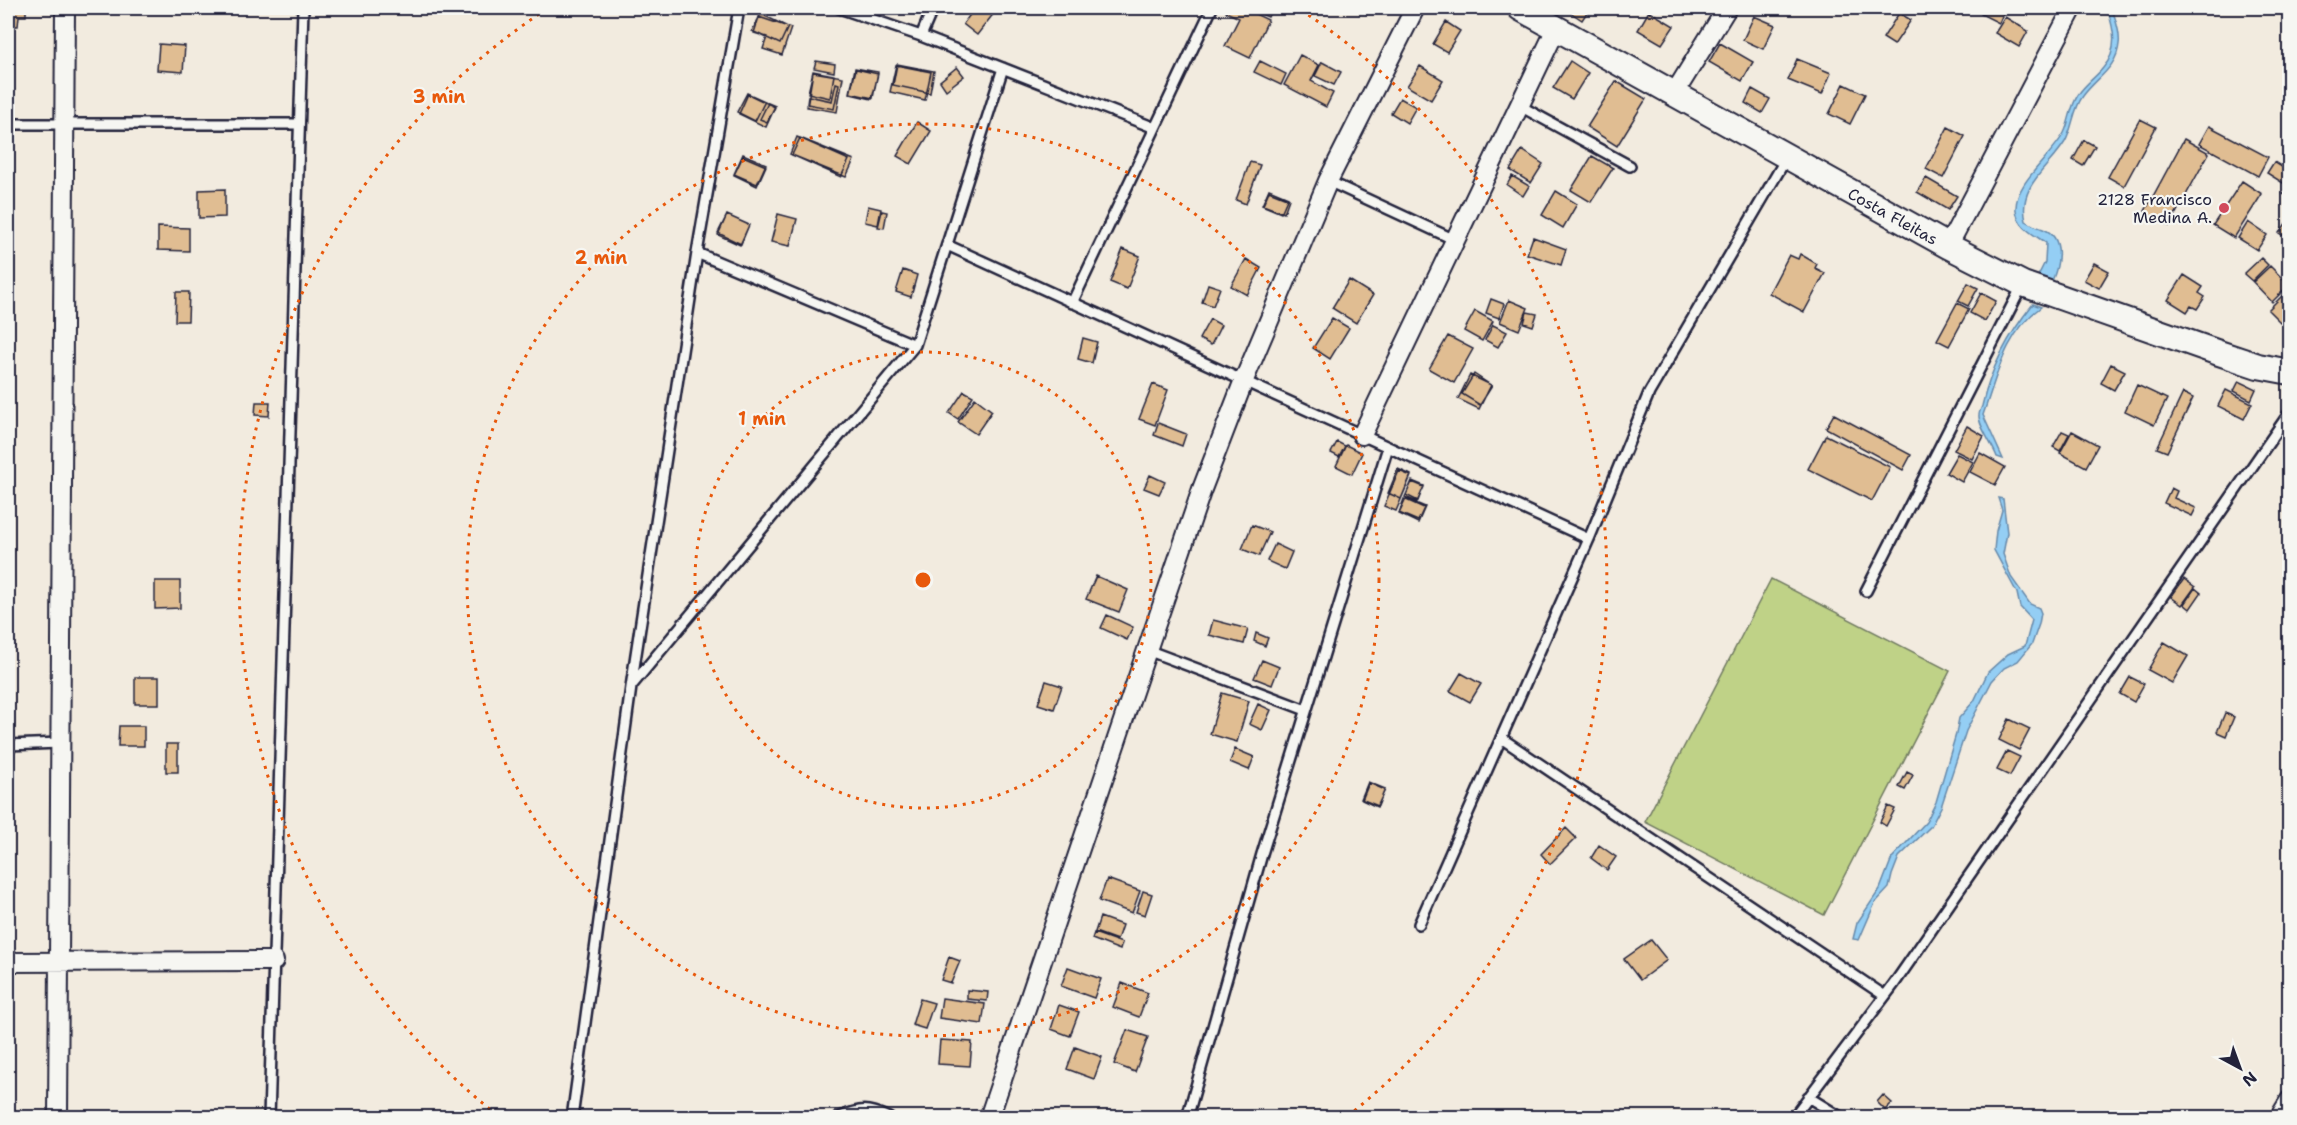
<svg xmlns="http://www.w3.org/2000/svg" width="2297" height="1125" viewBox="0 0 2297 1125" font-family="'Shantell Sans',sans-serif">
  <rect width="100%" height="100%" fill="#f2ebdf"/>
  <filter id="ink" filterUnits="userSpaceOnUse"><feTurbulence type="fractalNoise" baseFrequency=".0167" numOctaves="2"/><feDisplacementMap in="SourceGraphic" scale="12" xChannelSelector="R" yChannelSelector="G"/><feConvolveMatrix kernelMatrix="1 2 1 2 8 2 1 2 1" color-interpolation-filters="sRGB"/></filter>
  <g filter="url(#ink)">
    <path fill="#bfd287" stroke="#707a61" stroke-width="1.5" d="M 1771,579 L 1950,671 L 1824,915 L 1645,822 Z"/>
    <path fill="#94cef4" stroke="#6689aa" stroke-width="1.5" d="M 2107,8 L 2112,8 C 2115,19 2121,33 2119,44 C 2117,68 2096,78 2083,96 C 2073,109 2073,128 2065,142 C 2049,168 2017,186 2026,221 C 2032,225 2036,227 2043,229 C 2065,237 2059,265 2052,281 L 2038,276 L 2045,262 L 2046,243 C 2033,234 2018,227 2016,210 C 2014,183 2052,156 2064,133 C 2070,121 2070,107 2078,95 C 2085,84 2095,78 2103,68 C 2119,50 2114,29 2107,8 Z
      M 2033,304 L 2041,307 C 2005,333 1997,376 1983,415 L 2003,459 L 1997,457 C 1993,445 1978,426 1979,415 C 1979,412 1981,409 1982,406 C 1991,367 2008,335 2033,304 Z
      M 1998,498 L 2003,499 L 2007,533 L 2003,554 L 2011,577 L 2030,604 L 2039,608 L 2041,613 L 2039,624 L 2032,644 L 2018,661 L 2004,668 L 1992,681 L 1966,731 L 1941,807 L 1931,826 L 1899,857 L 1892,875 L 1889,888 L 1875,903 L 1859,940 L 1853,939 L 1857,923 L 1880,889 L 1892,858 L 1926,822 L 1936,802 L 1956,734 L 1959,718 L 1974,701 L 1988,672 L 2008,654 L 2025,646 L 2032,620 L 2020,607 L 2017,593 L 1994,550 L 1996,531 L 2002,510 Z"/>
    <path fill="#e0bd92" stroke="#22223b" stroke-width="1.5" d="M 8,8 L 26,9 L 26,16 L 19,16 L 18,26 L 11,26 L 11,35 L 8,35 Z
      M 975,8 L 998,8 L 977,35 L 963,24 Z
      M 1228,8 L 1243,8 L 1268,20 L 1250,58 L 1225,46 L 1239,18 L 1226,12 Z
      M 1248,8 L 1272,8 L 1268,17 Z
      M 1564,8 L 1590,8 L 1582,20 Z
      M 1985,8 L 1997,8 L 2004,11 L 1999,23 L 1981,14 Z
      M 1649,11 L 1674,26 L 1662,44 L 1638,30 Z
      M 1899,13 L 1911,20 L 1894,45 L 1883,38 Z
      M 761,14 L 788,27 L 780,44 L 752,31 Z
      M 1754,16 L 1775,25 L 1763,49 L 1743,40 Z
      M 759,17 L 791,28 L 782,55 L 763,49 L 767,37 L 754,33 Z
      M 2005,17 L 2028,31 L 2019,47 L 1995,33 Z
      M 1446,22 L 1460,31 L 1447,52 L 1433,44 Z
      M 1720,43 L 1753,62 L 1742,81 L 1709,62 Z
      M 159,44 L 185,46 L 183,72 L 157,70 Z
      M 1300,55 L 1319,65 L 1311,81 L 1333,93 L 1326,107 L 1284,85 Z
      M 1797,59 L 1831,73 L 1822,94 L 1788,80 Z
      M 816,61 L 835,64 L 834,72 L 814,68 Z
      M 1260,61 L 1286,74 L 1281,85 L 1254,72 Z
      M 1570,61 L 1588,73 L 1572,99 L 1553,88 Z
      M 1322,62 L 1341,72 L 1334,85 L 1315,76 Z
      M 897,64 L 934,71 L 930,93 L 893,85 Z
      M 896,65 L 931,72 L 925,100 L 890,92 Z
      M 1420,66 L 1443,80 L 1431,100 L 1407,86 Z
      M 957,67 L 964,76 L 946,90 L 940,81 Z
      M 855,68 L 878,72 L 873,98 L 850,93 Z
      M 856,69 L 878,74 L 872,99 L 850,94 Z
      M 813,71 L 834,75 L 830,98 L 808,93 Z
      M 813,72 L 843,77 L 837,112 L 807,107 Z
      M 1616,81 L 1646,99 L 1617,146 L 1587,127 Z
      M 836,83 L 839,84 L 834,109 L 807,104 L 808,96 L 832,101 Z
      M 1844,84 L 1865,94 L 1850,124 L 1829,114 Z
      M 1752,89 L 1770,99 L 1762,113 L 1745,103 Z
      M 747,93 L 765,101 L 755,121 L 737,112 Z
      M 748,94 L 775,107 L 766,127 L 739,114 Z
      M 1400,98 L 1416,107 L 1407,123 L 1391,113 Z
      M 768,103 L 775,106 L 767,122 L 760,119 Z
      M 2140,119 L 2156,127 L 2124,186 L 2108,177 Z
      M 917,122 L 931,131 L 911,164 L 897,156 Z
      M 2209,126 L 2268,157 L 2258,176 L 2199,144 Z
      M 1948,127 L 1965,136 L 1943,178 L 1926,169 Z
      M 797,137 L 849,160 L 841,177 L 790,154 Z
      M 800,138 L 854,160 L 846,177 L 792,155 Z
      M 2184,139 L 2209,153 L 2169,226 L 2144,213 Z
      M 2084,140 L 2095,146 L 2083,166 L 2073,160 Z
      M 1522,150 L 1543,164 L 1531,183 L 1510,170 Z
      M 743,154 L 766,164 L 757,184 L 734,174 Z
      M 743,156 L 766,166 L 757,186 L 734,175 Z
      M 1592,156 L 1613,168 L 1591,202 L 1571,190 Z
      M 1250,162 L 1260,165 L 1246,204 L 1236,200 Z
      M 2274,162 L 2290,172 L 2290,198 L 2283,194 L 2288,186 L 2267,173 Z
      M 1512,176 L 1529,186 L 1523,196 L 1507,185 Z
      M 1926,178 L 1957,196 L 1948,210 L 1917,192 Z
      M 2242,181 L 2262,194 L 2234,238 L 2213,225 Z
      M 225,189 L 225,217 L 199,218 L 199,190 Z
      M 1269,189 L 1288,197 L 1281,213 L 1262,205 Z
      M 1269,191 L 1289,199 L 1284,213 L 1263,205 Z
      M 1556,191 L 1577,204 L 1563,228 L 1542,215 Z
      M 868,206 L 881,209 L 878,225 L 865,222 Z
      M 882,211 L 887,212 L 884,228 L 878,227 Z
      M 778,214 L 797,219 L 790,246 L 771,242 Z
      M 727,215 L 749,225 L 740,245 L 718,235 Z
      M 727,215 L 749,225 L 741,244 L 718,233 Z
      M 2290,218 L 2290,240 L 2279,233 Z
      M 2248,222 L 2267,235 L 2257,250 L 2238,238 Z
      M 158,227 L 189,228 L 189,251 L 158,250 Z
      M 1533,237 L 1566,249 L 1561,265 L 1527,254 Z
      M 1123,249 L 1140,256 L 1127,289 L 1110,282 Z
      M 1800,254 L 1817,264 L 1815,268 L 1825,273 L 1804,312 L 1769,293 L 1789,255 L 1798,259 Z
      M 2261,258 L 2268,265 L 2252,281 L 2244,274 Z
      M 1246,259 L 1261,268 L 1247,295 L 1231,286 Z
      M 2094,263 L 2109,271 L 2099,288 L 2084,280 Z
      M 2270,266 L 2289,285 L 2272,302 L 2253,282 Z
      M 903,270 L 917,275 L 911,297 L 896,292 Z
      M 2184,275 L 2203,287 L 2199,293 L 2205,297 L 2197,309 L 2191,306 L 2187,312 L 2168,300 Z
      M 1349,280 L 1373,295 L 1356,323 L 1332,308 Z
      M 1968,283 L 1978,288 L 1968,306 L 1958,301 Z
      M 1208,284 L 1220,288 L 1213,306 L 1202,302 Z
      M 176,292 L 189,292 L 188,321 L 175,321 Z
      M 1981,293 L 1996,301 L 1985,321 L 1970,313 Z
      M 2282,296 L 2290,303 L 2290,320 L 2284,326 L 2268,310 Z
      M 1491,299 L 1504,304 L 1499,318 L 1486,313 Z
      M 1509,300 L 1528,308 L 1519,330 L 1500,322 Z
      M 1957,303 L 1969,309 L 1949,346 L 1937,340 Z
      M 1475,311 L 1493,321 L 1482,341 L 1464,331 Z
      M 1527,312 L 1537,314 L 1533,326 L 1524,323 Z
      M 1332,318 L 1349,328 L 1330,359 L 1313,348 Z
      M 1210,319 L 1221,325 L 1211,345 L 1199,339 Z
      M 1493,325 L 1507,332 L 1498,347 L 1485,340 Z
      M 1448,336 L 1473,349 L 1454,383 L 1429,369 Z
      M 1083,338 L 1097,342 L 1092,363 L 1078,359 Z
      M 2111,364 L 2125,371 L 2114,390 L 2101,383 Z
      M 1474,374 L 1492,386 L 1480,405 L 1462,394 Z
      M 1470,375 L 1491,385 L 1479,409 L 1458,399 Z
      M 2239,381 L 2256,389 L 2251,400 L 2234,391 Z
      M 1153,384 L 1168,390 L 1155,425 L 1139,419 Z
      M 2137,385 L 2167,399 L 2154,425 L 2125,411 Z
      M 2226,390 L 2252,403 L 2244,419 L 2218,406 Z
      M 964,391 L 973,396 L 958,419 L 949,413 Z
      M 2183,393 L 2193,398 L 2167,452 L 2157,448 Z
      M 975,398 L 992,411 L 976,434 L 958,422 Z
      M 256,402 L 270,402 L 269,416 L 255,415 Z
      M 1834,414 L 1911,455 L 1903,470 L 1826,428 Z
      M 1158,423 L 1186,434 L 1182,446 L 1154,435 Z
      M 1967,426 L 1984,436 L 1972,459 L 1954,450 Z
      M 2062,431 L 2069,434 L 2060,451 L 2053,447 Z
      M 2072,431 L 2098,445 L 2086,467 L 2060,453 Z
      M 1826,435 L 1890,467 L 1872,501 L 1808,469 Z
      M 1337,442 L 1345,446 L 1339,457 L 1331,453 Z
      M 1346,445 L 1362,453 L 1352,474 L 1336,466 Z
      M 1980,453 L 2005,467 L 1995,485 L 1970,472 Z
      M 1957,454 L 1973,462 L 1962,482 L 1946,473 Z
      M 1398,469 L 1411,475 L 1401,499 L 1388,493 Z
      M 1399,471 L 1411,476 L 1396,511 L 1384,506 Z
      M 1150,475 L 1165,482 L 1159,494 L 1144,488 Z
      M 1412,481 L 1424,486 L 1418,501 L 1406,495 Z
      M 1412,482 L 1424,487 L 1417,502 L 1405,497 Z
      M 2171,488 L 2177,491 L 2174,498 L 2196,508 L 2192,516 L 2164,503 Z
      M 1404,499 L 1424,508 L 1418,521 L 1399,513 Z
      M 1406,499 L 1425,507 L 1418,523 L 1399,514 Z
      M 1252,525 L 1270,532 L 1259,556 L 1242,549 Z
      M 1275,544 L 1292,552 L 1285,569 L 1267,561 Z
      M 1096,576 L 1128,590 L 1119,612 L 1086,599 Z
      M 2184,579 L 2195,587 L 2182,605 L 2171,597 Z
      M 155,581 L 180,581 L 180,608 L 155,609 Z
      M 2195,588 L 2201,593 L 2190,609 L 2184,604 Z
      M 1107,615 L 1133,627 L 1127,640 L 1101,628 Z
      M 1213,620 L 1248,629 L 1244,644 L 1209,635 Z
      M 1256,633 L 1268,638 L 1265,646 L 1254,641 Z
      M 2164,642 L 2188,656 L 2172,683 L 2148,670 Z
      M 1262,660 L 1279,667 L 1272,685 L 1254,678 Z
      M 1461,673 L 1481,684 L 1470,702 L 1450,691 Z
      M 135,677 L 159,677 L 159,704 L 135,704 Z
      M 2130,677 L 2144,684 L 2134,702 L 2120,694 Z
      M 1046,681 L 1062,686 L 1054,709 L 1038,704 Z
      M 1222,693 L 1249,701 L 1237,742 L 1210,734 Z
      M 1258,704 L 1271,710 L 1262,730 L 1249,724 Z
      M 2225,713 L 2234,717 L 2226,736 L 2217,732 Z
      M 2009,719 L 2030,729 L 2019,750 L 1999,740 Z
      M 119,726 L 144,726 L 144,746 L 118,746 Z
      M 166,744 L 178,744 L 178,772 L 166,772 Z
      M 1235,749 L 1254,757 L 1249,770 L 1230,762 Z
      M 2007,751 L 2020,757 L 2010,776 L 1997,770 Z
      M 1907,772 L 1913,775 L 1905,790 L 1899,787 Z
      M 1368,782 L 1385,789 L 1378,806 L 1361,799 Z
      M 1369,783 L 1385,790 L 1377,807 L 1362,800 Z
      M 1888,806 L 1895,809 L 1886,826 L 1880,822 Z
      M 1566,828 L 1576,838 L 1550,864 L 1541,854 Z
      M 1599,845 L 1616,857 L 1607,870 L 1591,858 Z
      M 1107,879 L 1140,891 L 1132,913 L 1099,901 Z
      M 1143,891 L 1152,894 L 1145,915 L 1136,912 Z
      M 1100,917 L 1122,925 L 1117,940 L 1095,932 Z
      M 1094,933 L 1122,943 L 1120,950 L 1092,939 Z
      M 1651,940 L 1667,960 L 1640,980 L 1624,959 Z
      M 949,957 L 960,961 L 951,983 L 941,980 Z
      M 1068,967 L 1101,979 L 1094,998 L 1061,986 Z
      M 1122,983 L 1148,993 L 1139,1017 L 1113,1007 Z
      M 967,990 L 988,992 L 987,1001 L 967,999 Z
      M 942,998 L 985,1004 L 982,1024 L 939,1018 Z
      M 920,999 L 934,1003 L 925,1029 L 912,1025 Z
      M 1059,1005 L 1079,1012 L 1070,1036 L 1051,1029 Z
      M 1127,1030 L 1148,1037 L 1135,1072 L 1114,1064 Z
      M 940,1040 L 972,1042 L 970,1066 L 938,1064 Z
      M 1075,1047 L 1102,1057 L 1094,1079 L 1067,1069 Z
      M 1883,1095 L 1892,1103 L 1885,1110 L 1877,1102 Z"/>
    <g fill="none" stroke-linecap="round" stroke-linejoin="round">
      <defs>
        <path id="service" d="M 839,8 L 921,36 L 1155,128
          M 921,36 L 933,8
          M 1520,106 L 1630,166
          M 8,124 L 299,124
          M 1328,181 L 1455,240
          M 947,245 L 1589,539
          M 697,253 L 915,345
          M 1072,303 L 1212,8
          M 1866,591 L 2023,284
          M 1147,650 L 1306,710
          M 632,685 L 915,345 L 1003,68
          M 1501,738 L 1885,996
          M 8,745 L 60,743
          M 1419,924 L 1589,539 L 1649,393 L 1787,157
          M 1808,1097 L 1842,1118
          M 269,1118 L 303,8
          M 572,1118 L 631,687 L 697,253 L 739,8
          M 838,1118 C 861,1108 867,1108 889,1118
          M 1187,1118 L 1262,854 L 1388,447
          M 1793,1118 L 1894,984 L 2290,412"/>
        <path id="minor" d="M 1674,94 L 1727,8
          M 1948,246 L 2073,8
          M 1362,435 L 1556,29
          M 8,962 L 274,961
          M 58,1118 L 65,8
          M 989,1118 L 1147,650 L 1202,489 L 1244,380 L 1328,181 L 1415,8
          M 2279,1118 L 2290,1100"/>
        <path id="secondary" d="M 1520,8 L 1948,246 L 2023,284 L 2219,353 L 2258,366 L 2290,372"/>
      </defs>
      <use href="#service" stroke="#22223b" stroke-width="14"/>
      <use href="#minor" stroke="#22223b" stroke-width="22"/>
      <use href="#secondary" stroke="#22223b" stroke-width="28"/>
      <use href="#service" stroke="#f6f6f2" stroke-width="9"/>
      <use href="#minor" stroke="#f6f6f2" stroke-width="18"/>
      <use href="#secondary" stroke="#f6f6f2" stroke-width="24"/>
    </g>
  </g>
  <g fill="none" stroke="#e8590c" stroke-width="3" stroke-dasharray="3 6">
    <circle cx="923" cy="580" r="228"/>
    <circle cx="923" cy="580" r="456"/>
    <path d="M497 1115A684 684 0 0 1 545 10M1301 10A684 684 0 0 1 1349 1115"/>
  </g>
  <circle fill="#d1495b" stroke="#f6f6f2" stroke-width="2" cx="2224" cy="208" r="6"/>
  <g text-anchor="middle" stroke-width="4.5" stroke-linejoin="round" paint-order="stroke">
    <g font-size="16" fill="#22223b" stroke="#f6f6f2" text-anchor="end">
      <text x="2212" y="205">2128 Francisco<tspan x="2212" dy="18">Medina A.</tspan></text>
    </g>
    <g font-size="16" fill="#22223b" stroke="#f6f6f2">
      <text transform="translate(1893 216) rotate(29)" y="6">Costa Fleitas</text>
    </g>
  </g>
  <circle cx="923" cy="580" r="9" fill="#e8590c" stroke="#f6f6f2" stroke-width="3"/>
  <g font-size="18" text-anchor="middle" font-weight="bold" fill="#e8590c" stroke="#f6f6f2" stroke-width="4.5" stroke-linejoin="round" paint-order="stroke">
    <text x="439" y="103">3 min</text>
    <text x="601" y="264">2 min</text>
    <text x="762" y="425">1 min</text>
  </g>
  <rect width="2297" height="1125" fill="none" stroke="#f6f6f2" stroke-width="30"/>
  <rect x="15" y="15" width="2267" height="1095" fill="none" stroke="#22223b" stroke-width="2" filter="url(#ink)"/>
  <g transform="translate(2240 1068) rotate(139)" stroke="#f6f6f2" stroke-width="4.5" paint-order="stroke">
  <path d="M0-4.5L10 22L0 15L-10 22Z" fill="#22223b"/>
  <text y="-9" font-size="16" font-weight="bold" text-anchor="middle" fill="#22223b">N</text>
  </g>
</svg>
